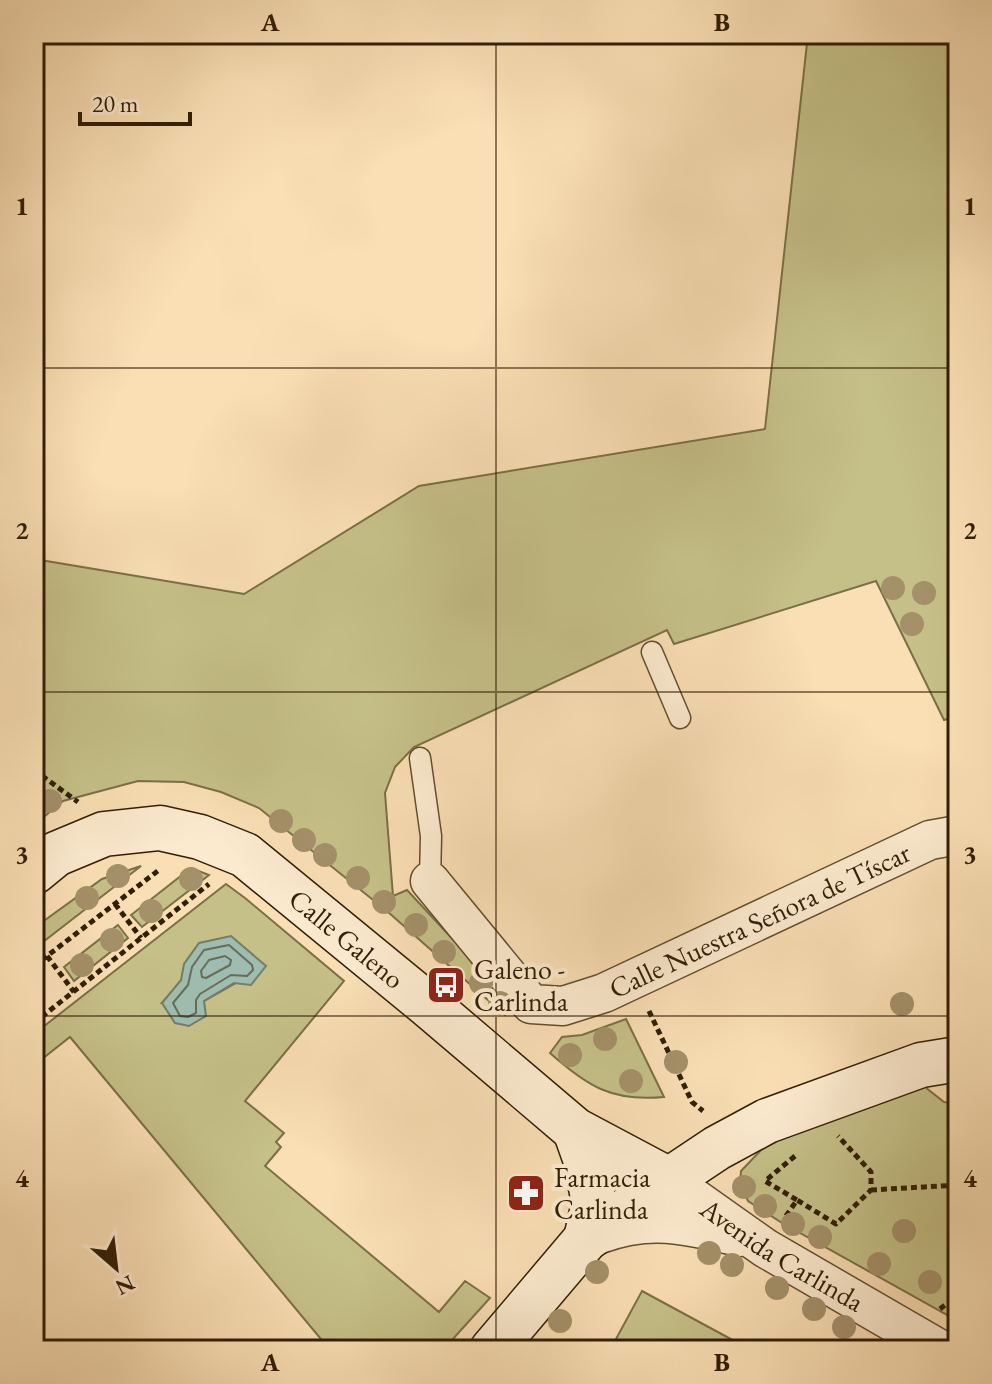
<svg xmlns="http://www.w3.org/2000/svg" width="992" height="1384" viewBox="0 0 992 1384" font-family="'EB Garamond',serif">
  <rect width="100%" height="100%" fill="#fadfb4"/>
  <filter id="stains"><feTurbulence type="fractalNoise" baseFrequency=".0025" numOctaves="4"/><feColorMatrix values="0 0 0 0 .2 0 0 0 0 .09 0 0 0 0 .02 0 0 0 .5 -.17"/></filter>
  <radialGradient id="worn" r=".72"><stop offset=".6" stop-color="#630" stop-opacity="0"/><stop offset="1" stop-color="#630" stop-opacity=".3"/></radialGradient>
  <path fill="#c5c088" stroke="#7b6f46" stroke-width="2" fill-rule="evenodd" d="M 808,34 L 958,34 L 958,654 L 956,655 L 958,716 L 944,720 L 876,581 L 674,644 L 667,630 L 414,747 L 395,767 L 385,793 L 393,896 L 407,890 L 514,1005 L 505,1015 L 388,912 L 259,808 L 221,792 L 184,782 L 138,781 L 63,801 L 34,825 L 34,559 L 244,594 L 419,486 L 765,429 Z
    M 141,866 L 34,949 L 34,928 L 102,879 Z
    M 191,868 L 209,875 L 142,927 L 131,915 Z
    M 226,884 L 245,898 L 344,981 L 245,1101 L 284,1133 L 276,1142 L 281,1147 L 265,1166 L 439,1312 L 465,1281 L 490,1298 L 443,1350 L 330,1350 L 70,1037 L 42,1059 L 34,1048 L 34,1034 ZM 266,966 L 204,1001 L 162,1003 L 182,980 Z
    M 118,925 L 128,938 L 74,981 L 64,967 Z
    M 626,1019 L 664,1097 C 612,1102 587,1086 550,1053 L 562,1037 L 582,1035 Z
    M 925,1087 L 944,1102 L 958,1104 L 958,1321 L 782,1223 L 748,1201 L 740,1184 L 741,1171 L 765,1146 L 796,1130 Z
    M 642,1291 L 751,1350 L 610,1350 Z"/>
  <path fill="#9ebcaf" stroke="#727d6a" stroke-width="2" d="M 231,936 L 266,966 L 251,985 L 234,983 L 204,1001 L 206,1016 L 189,1026 L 175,1023 L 162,1003 L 181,980 L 184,964 L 199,943 Z"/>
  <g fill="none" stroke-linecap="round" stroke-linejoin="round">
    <path stroke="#686d59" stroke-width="2" d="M 229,945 L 252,965 L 253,970 L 247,976 L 231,975 L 200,994 L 196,1000 L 196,1013 L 188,1017 L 180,1016 L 173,1003 L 188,985 L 192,967 L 204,950 Z
      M 225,956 L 231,960 L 230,965 L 206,978 L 202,977 L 201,971 L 209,960 Z"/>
    <defs>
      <path id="lane" d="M 652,652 L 680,718
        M 420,758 L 431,836 L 430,881"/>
      <g id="street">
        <path id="s1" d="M 430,881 L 531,1004 L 563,1006 L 604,993 L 930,840 L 958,835"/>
        <path id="s2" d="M 669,1180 L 765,1248 L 941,1350"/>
        <path d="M 600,1234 C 651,1215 688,1225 739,1237"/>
      </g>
      <g id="secondary">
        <path id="s3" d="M 34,872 L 56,854 L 104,834 L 160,828 L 200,837 L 245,855 L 428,1005 L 575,1130 L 669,1180"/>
        <path d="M 575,1130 L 586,1161 L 594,1203 L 586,1239"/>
        <path d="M 492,1350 L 586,1239 L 669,1180 L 717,1148 L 767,1121 L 921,1065 L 958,1059"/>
      </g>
    </defs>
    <use href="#lane" stroke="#634e2f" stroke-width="23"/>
    <use href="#street" stroke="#634e2f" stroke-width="41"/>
    <use href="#secondary" stroke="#311e03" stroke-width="47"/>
    <path stroke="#311e03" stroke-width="5" stroke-dasharray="6 4" stroke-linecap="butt" d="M 34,770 L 78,802
      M 115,904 L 141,938
      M 47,956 L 74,992
      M 34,966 L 159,870
      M 649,1011 L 692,1102 L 703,1111
      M 34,1023 L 209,884
      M 795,1156 L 765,1181 L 797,1200
      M 871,1190 L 958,1185
      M 786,1216 L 797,1200 L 836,1224 L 871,1190 L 871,1172 L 838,1136
      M 940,1309 L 958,1295"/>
    <use href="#lane" stroke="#fceace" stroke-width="20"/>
    <use href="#street" stroke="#fceace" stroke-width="38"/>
    <use href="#secondary" stroke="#fceace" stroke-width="44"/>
  </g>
  <g fill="#a49069">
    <circle cx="893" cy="588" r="12"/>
    <circle cx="924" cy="593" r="12"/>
    <circle cx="912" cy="624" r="12"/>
    <circle cx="50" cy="801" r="12"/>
    <circle cx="281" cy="821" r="12"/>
    <circle cx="304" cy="840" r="12"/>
    <circle cx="325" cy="855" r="12"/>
    <circle cx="118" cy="876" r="12"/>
    <circle cx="358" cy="878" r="12"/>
    <circle cx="191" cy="879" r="12"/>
    <circle cx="87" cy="898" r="12"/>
    <circle cx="384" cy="902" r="12"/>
    <circle cx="151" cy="911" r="12"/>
    <circle cx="416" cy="925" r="12"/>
    <circle cx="112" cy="940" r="12"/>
    <circle cx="444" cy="952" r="12"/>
    <circle cx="82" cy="965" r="12"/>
    <circle cx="481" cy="983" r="12"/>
    <circle cx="500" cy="1003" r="12"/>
    <circle cx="902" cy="1004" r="12"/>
    <circle cx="605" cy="1039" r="12"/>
    <circle cx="570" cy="1055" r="12"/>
    <circle cx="676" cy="1062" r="12"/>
    <circle cx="631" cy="1081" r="12"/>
    <circle cx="744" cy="1187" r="12"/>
    <circle cx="765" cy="1206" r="12"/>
    <circle cx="793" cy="1224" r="12"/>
    <circle cx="904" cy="1231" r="12"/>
    <circle cx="820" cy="1237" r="12"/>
    <circle cx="709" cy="1253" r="12"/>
    <circle cx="879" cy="1264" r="12"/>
    <circle cx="732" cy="1265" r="12"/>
    <circle cx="597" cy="1272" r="12"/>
    <circle cx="930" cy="1282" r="12"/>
    <circle cx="777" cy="1288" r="12"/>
    <circle cx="814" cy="1309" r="12"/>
    <circle cx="560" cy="1321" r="12"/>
    <circle cx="844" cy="1327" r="12"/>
  </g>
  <path fill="none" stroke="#311e03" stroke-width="2" stroke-opacity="0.55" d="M 496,34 L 496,1350M 34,368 L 958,368M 34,692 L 958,692M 34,1016 L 958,1016"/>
  <defs>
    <symbol id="bus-square" viewBox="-11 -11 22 22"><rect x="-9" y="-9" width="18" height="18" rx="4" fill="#8f2418" stroke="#fceace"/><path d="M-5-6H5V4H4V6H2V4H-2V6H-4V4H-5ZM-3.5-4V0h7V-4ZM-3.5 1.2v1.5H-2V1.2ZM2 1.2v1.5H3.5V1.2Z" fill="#fff"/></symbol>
    <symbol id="pharmacy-square" viewBox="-11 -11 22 22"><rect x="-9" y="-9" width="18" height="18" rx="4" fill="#8f2418" stroke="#fceace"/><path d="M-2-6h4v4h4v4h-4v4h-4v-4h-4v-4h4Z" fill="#fff"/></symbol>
  </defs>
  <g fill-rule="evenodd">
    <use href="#bus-square" x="424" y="963" width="44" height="44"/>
    <use href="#pharmacy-square" x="504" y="1171" width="44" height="44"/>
  </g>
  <g text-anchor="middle" stroke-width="8" stroke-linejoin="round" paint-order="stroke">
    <g font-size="28" fill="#311e03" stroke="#fceace">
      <text dy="10" stroke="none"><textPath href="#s1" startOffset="406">Calle Nuestra Señora de Tíscar</textPath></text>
      <text dy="10" stroke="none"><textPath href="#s3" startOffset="358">Calle Galeno</textPath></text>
      <text dy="10" stroke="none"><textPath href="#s2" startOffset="136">Avenida Carlinda</textPath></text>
    </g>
    <g font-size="28" fill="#311e03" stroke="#fceace" text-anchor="start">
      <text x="474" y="979">Galeno -<tspan x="474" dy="32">Carlinda</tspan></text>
      <text x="554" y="1187">Farmacia<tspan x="554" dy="32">Carlinda</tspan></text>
    </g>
  </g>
  <rect width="992" height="1384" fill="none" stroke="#fadfb4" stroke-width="88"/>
  <g transform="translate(116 1268) rotate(152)" stroke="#fceace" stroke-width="6" paint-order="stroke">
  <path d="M0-6L14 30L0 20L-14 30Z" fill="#311e03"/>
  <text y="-12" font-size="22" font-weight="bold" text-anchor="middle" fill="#311e03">N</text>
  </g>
  <path d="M80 112v12h110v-12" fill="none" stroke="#311e03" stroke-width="4"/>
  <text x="92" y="112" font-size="24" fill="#311e03" stroke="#fceace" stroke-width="6" paint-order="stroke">20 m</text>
  <rect x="44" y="44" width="904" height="1296" fill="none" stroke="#311e03" stroke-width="3"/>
  <g font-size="26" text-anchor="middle" font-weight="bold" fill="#311e03">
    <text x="270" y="31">A</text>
    <text x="722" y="31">B</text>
    <text x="22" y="215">1</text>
    <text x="970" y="215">1</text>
    <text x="22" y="539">2</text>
    <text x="970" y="539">2</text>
    <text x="22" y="863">3</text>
    <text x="970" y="863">3</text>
    <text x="22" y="1187">4</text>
    <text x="970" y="1187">4</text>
    <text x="270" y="1371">A</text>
    <text x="722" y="1371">B</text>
  </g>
  <rect width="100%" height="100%" filter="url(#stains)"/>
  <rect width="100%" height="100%" fill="url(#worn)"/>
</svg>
